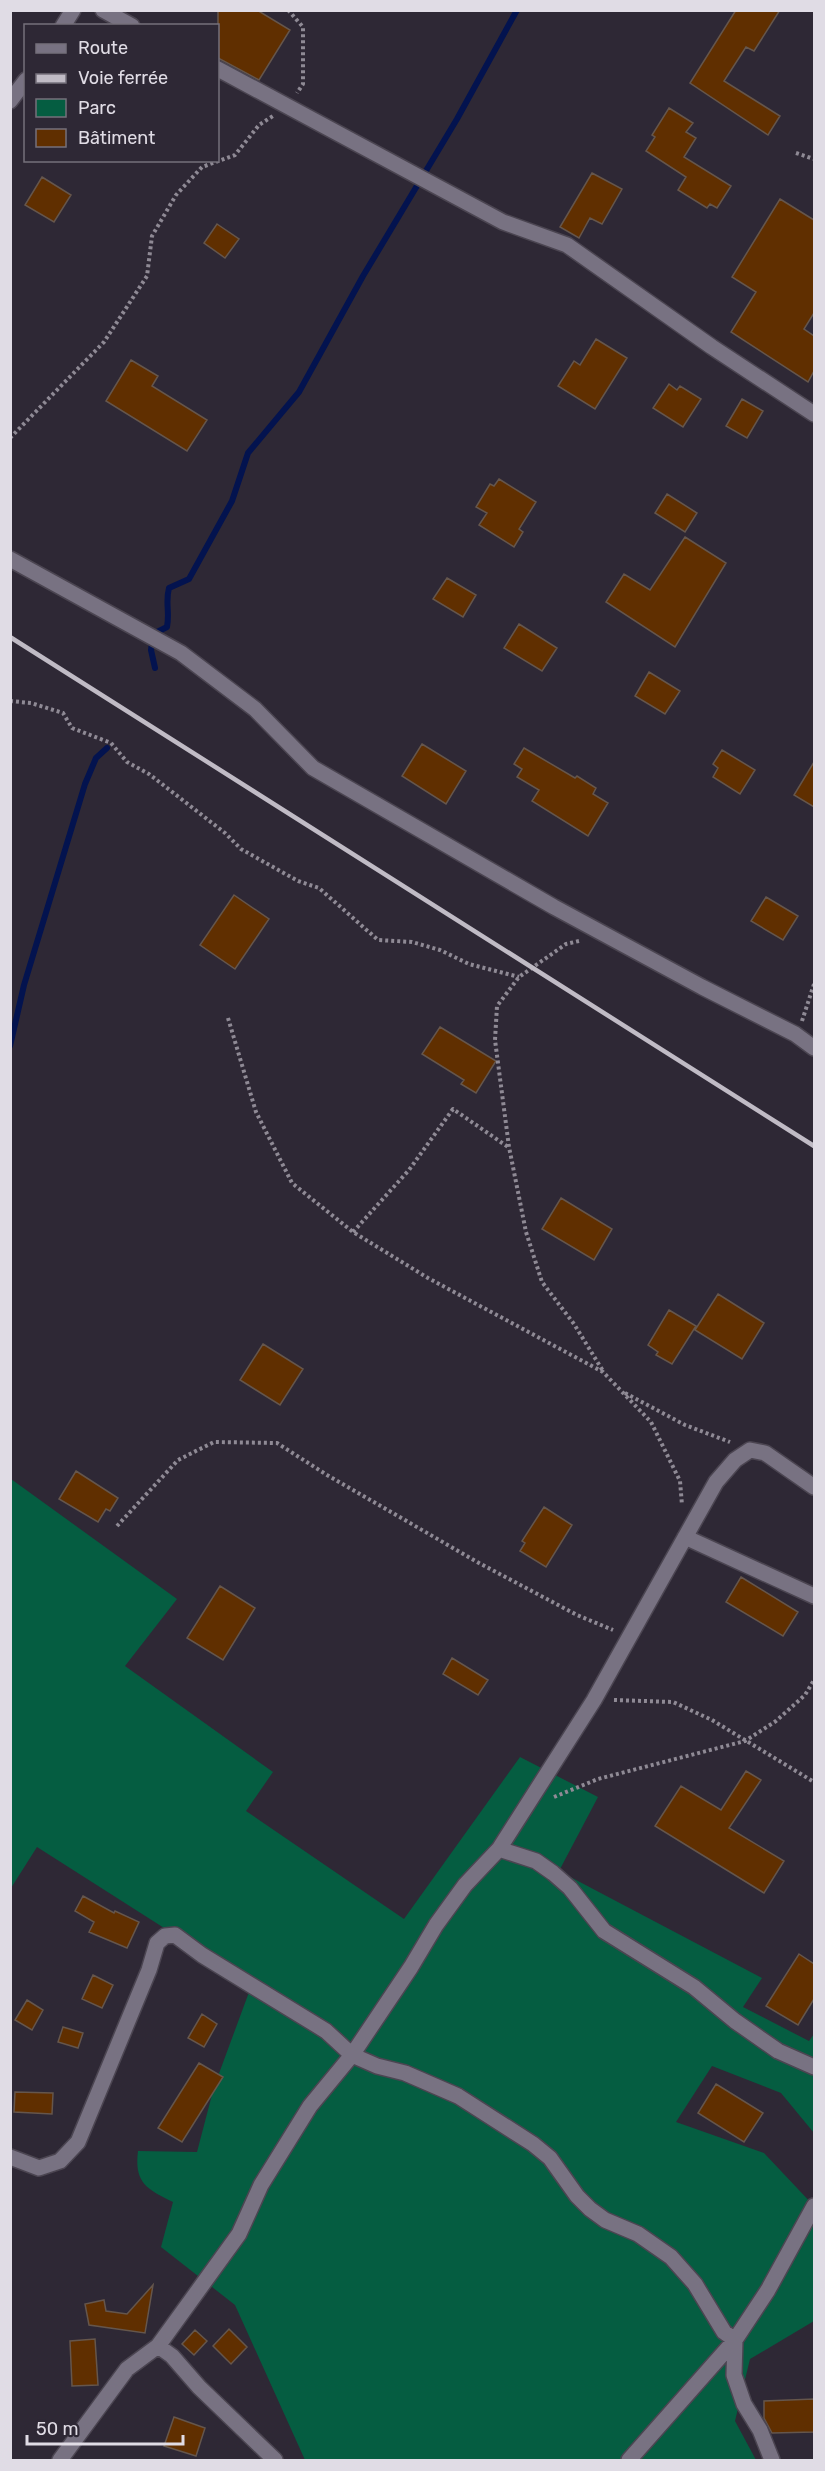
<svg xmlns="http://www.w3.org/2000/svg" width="825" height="2471" viewBox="0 0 825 2471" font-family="Rubik,sans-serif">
  <rect width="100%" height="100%" fill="#2e2835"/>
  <path fill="#055d41" d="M 11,1479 L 177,1599 L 125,1666 L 273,1772 L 246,1811 L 404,1919 L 520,1757 L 598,1797 L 559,1871 L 762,1978 L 743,2007 L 809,2041 L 814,2034 L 814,2133 L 781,2093 L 712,2066 L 676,2122 L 764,2153 L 814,2206 L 814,2321 L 750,2359 L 735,2421 L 756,2460 L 305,2460 L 235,2305 L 161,2247 L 173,2202 C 147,2189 134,2183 138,2151 L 197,2152 L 214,2087 L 252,1984 L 37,1847 L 11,1888 Z"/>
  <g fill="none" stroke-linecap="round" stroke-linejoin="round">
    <path stroke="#03134f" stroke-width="6" d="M 155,668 L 151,650 L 153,634 L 167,627 C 170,612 165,602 169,588 L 189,579 L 232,501 L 248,453 L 299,392 L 363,276 L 457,119 L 517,10
      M 10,1046 L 24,985 L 85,784 L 96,758 L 107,748"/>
  </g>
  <path fill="#602f00" stroke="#65564c" stroke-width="1.5" d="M 218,10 L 257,10 L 290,30 L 259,80 L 218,58 Z
    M 736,10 L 780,10 L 754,51 L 746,47 L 724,81 L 780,116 L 768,135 L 690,83 Z
    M 669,108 L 693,123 L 686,132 L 696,138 L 684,157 L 731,186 L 717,208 L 710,204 L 707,208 L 678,190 L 686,177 L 646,151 L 655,137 L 652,135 Z
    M 592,173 L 622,189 L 602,224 L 590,218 L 579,238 L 560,227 Z
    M 42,177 L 71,195 L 54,222 L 25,205 Z
    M 780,199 L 814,220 L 814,313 L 804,329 L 814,336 L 814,371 L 808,382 L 731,332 L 756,292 L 732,277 Z
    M 217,224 L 239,239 L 225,258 L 204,243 Z
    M 596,339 L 627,358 L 595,409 L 558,386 L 574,361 L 580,365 Z
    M 131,360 L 158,376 L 152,386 L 207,420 L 187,451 L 106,401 Z
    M 669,384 L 677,390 L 680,386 L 701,399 L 683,427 L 653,408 Z
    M 742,399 L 763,411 L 747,438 L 726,426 Z
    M 499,479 L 536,502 L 519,529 L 523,532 L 514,547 L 479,525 L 487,513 L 476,507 L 490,484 L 494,486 Z
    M 667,494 L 697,513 L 685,532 L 655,513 Z
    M 685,537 L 726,563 L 675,647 L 606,602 L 624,574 L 650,590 Z
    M 447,578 L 476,595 L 463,617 L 433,599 Z
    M 519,624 L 557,648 L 542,671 L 504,648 Z
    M 649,672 L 680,691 L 665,714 L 635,696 Z
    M 422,744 L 466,771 L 446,804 L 402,776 Z
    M 524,748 L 575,778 L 577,776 L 596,788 L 593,794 L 608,803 L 588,836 L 532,801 L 539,790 L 517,777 L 522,769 L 514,764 Z
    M 722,750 L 755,770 L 740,794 L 713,777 L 718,768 L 713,764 Z
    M 814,762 L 814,807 L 794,795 Z
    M 234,895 L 269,919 L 235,969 L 200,945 Z
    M 766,897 L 798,916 L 783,940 L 751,921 Z
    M 440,1027 L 496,1061 L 476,1093 L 461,1084 L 464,1080 L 422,1054 Z
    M 561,1198 L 612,1229 L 594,1260 L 542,1229 Z
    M 718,1294 L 764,1323 L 742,1359 L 695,1330 Z
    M 669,1310 L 696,1326 L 672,1364 L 656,1355 L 658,1352 L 648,1345 Z
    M 263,1344 L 303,1369 L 280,1405 L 240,1380 Z
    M 76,1471 L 118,1498 L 110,1511 L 106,1509 L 98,1522 L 59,1499 Z
    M 544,1507 L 572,1525 L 546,1567 L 520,1551 L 525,1543 L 522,1541 Z
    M 741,1577 L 798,1612 L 783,1636 L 726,1602 Z
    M 220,1586 L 255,1608 L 223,1660 L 187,1638 Z
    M 452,1658 L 488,1680 L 478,1695 L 443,1674 Z
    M 746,1771 L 761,1780 L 729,1828 L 784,1861 L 764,1893 L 655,1826 L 681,1786 L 721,1810 Z
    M 83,1896 L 114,1913 L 115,1911 L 139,1922 L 127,1948 L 89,1932 L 94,1922 L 75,1911 Z
    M 799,1954 L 814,1964 L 814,1999 L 798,2025 L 766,2006 Z
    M 93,1975 L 113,1985 L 102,2008 L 82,1999 Z
    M 27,2000 L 43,2010 L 32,2030 L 15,2020 Z
    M 202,2014 L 217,2024 L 204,2047 L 188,2038 Z
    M 63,2027 L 83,2033 L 78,2048 L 58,2042 Z
    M 199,2063 L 223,2077 L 182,2142 L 158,2128 Z
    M 716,2084 L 763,2113 L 744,2142 L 698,2113 Z
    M 15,2092 L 53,2093 L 52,2114 L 14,2112 Z
    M 153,2285 L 145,2333 L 89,2325 L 85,2304 L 104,2300 L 106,2311 L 127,2314 Z
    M 229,2329 L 247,2347 L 231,2364 L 213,2346 Z
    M 195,2330 L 207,2341 L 194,2355 L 182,2344 Z
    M 95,2339 L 98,2385 L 72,2386 L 70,2341 Z
    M 814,2399 L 814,2432 L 772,2433 L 764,2418 L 764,2401 Z
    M 174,2417 L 205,2428 L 196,2456 L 164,2446 Z"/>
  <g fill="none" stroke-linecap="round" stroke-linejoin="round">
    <defs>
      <path id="minor" d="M 103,10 L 132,26
        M 63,26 L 73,10
        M 218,69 L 503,222 L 567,245 L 712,347 L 814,414
        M 10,101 L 26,80
        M 10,559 L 181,653 L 255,709 L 313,768 L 554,907 L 702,987 L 795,1034 L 814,1048
        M 685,1537 L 814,1596
        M 499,1849 L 536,1861 L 553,1873 L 570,1888 L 604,1931 L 694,1987 L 735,2021 L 778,2051 L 814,2067
        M 10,2157 L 39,2168 L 60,2161 L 78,2142 L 149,1970 L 157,1943 L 165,1936 L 175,1935 L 202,1955 L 326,2031 L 352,2055 L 377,2066 L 405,2073 L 458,2096 L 533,2144 L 550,2158 L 577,2196 L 590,2209 L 605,2220 L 638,2234 L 671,2257 L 695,2284 L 724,2332 L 735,2340 L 629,2460
        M 158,2346 L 172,2356 L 199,2387 L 275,2460
        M 60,2460 L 127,2369 L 158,2346 L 239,2234 L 261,2185 L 310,2106 L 352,2055 L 411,1967 L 436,1925 L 465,1885 L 499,1849 L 594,1700 L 716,1482 L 735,1460 L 750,1450 L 765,1453 L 814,1487
        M 772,2460 L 760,2430 L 744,2404 L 734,2375 L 735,2340 L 768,2290 L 814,2206"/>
    </defs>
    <use href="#minor" stroke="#4b4551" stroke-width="18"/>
    <path stroke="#8f8a95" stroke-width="4" stroke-dasharray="3 3" stroke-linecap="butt" d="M 288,10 L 303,27 L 303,84 L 297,93
      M 796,153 L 814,159
      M 10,438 L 104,342 L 147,276 L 152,236 L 176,195 L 202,167 L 235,155 L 259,125 L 273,116
      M 10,701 L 31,703 L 63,713 L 72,728 L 111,743 L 127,762 L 149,774 L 171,791 L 225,833 L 241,849 L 298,881 L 319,888 L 378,940 L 412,942 L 440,950 L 469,964 L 519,977
      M 579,941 L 566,944 L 519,977 L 497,1006 L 495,1040 L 509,1147 L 526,1232 L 542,1282 L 574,1324 L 603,1371
      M 228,1018 L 256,1112 L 292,1183 L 353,1232 L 428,1278 L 603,1372 L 651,1422 L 680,1481 L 682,1505
      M 802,1021 L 814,984
      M 353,1232 L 409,1170 L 453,1109 L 508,1147
      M 625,1393 L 685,1425 L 730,1442
      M 117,1526 L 178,1460 L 214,1442 L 277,1443 L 327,1475 L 479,1563 L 577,1615 L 613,1630
      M 614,1700 L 673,1702 L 712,1720 L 814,1782
      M 554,1797 L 598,1779 L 745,1741 L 776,1721 L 805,1695 L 814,1680"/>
    <use href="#minor" stroke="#787282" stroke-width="15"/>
    <path stroke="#c0bbc5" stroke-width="4.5" d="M 10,637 L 814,1146"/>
  </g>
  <rect width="825" height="2471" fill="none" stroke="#e0dce5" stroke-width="24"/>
  <rect x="24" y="24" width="195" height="138" fill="#2e2835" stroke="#75707b" stroke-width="1.5"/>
  <rect x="36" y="44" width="30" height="9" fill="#787282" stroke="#75707b" stroke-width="1.5"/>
  <text x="78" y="54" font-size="18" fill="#e0dce5">Route</text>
  <rect x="36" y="74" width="30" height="9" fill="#c0bbc5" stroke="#75707b" stroke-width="1.5"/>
  <text x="78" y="84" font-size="18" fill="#e0dce5">Voie ferrée</text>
  <rect x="36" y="99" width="30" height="18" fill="#055d41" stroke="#75707b" stroke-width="1.5"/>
  <text x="78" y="114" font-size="18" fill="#e0dce5">Parc</text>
  <rect x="36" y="129" width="30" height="18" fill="#602f00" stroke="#75707b" stroke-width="1.5"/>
  <text x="78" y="144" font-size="18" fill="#e0dce5">Bâtiment</text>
  <path d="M27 2435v9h156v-9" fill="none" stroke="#e0dce5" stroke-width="3"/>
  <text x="36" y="2435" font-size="18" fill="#e0dce5" stroke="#2e2835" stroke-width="4.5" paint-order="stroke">50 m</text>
</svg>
